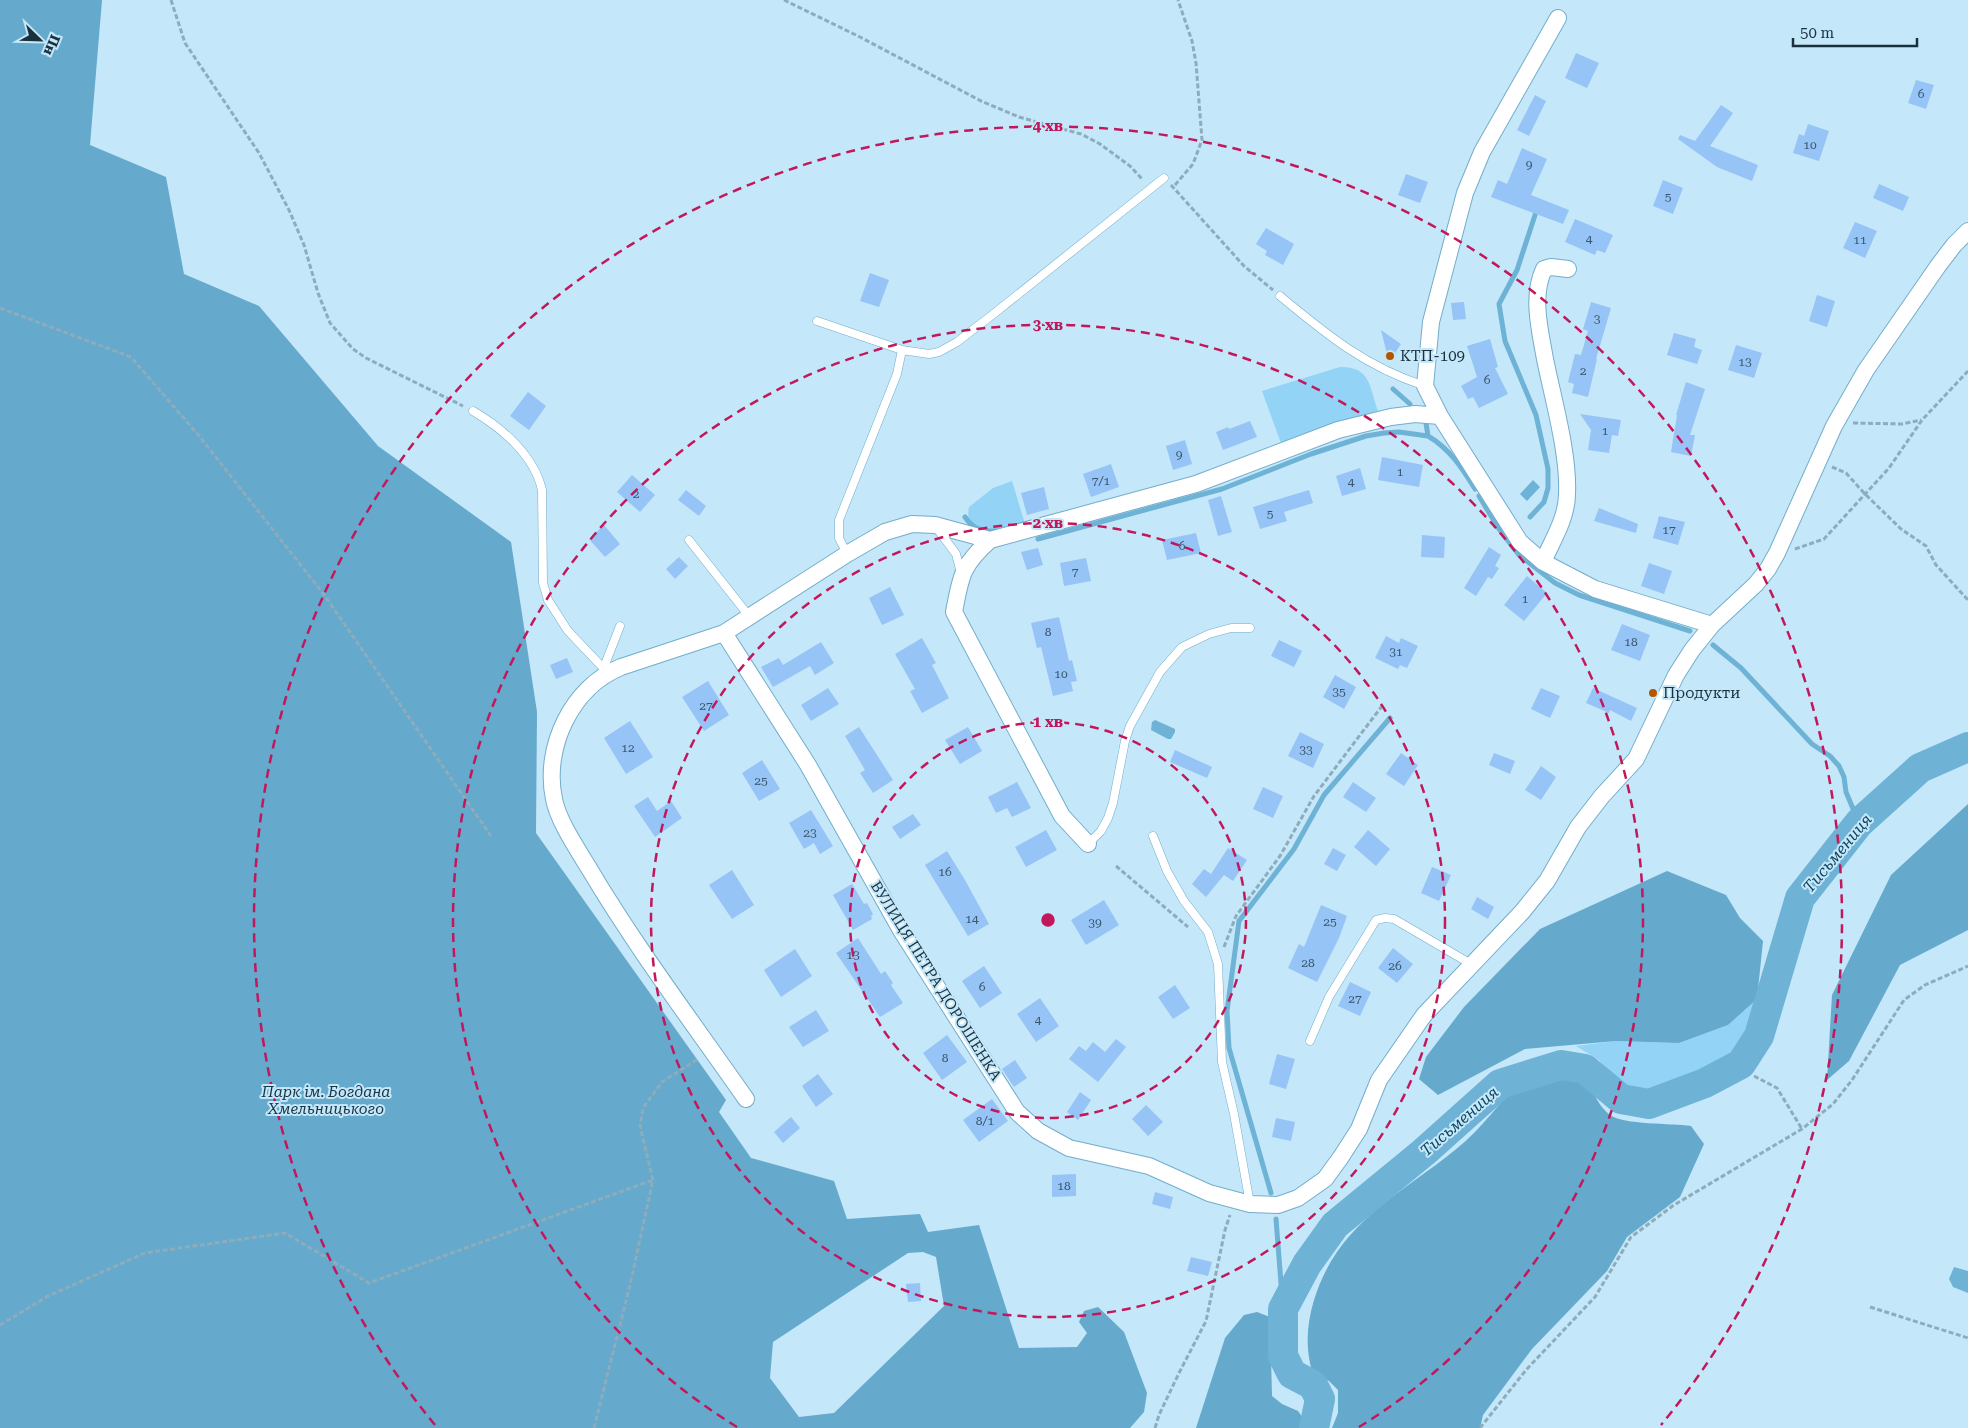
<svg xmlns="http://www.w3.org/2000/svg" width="1968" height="1428" viewBox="0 0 1968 1428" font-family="'Roboto Serif',serif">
  <rect width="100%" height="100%" fill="#c4e7f9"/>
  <path fill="#92d3f6" d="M 1340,367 C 1371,367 1369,386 1378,411 L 1282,446 L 1262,391 Z
    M 1012,481 L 1025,524 C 1006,527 962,541 969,507 L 993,488 Z
    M 1757,999 L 1741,1042 L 1728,1056 L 1695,1074 L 1643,1094 L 1622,1088 L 1599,1060 L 1576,1046 L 1616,1041 L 1679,1043 L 1728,1025 Z"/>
  <path fill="#65a9cc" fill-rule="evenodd" d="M 0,0 L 102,0 L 90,145 L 166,177 L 184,274 L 259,306 L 378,446 L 511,542 L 537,712 L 536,833 L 726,1100 L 719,1112 L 751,1158 L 834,1181 L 847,1219 L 920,1214 L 928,1232 L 979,1225 L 1019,1348 L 1077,1347 L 1087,1333 L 1079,1322 L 1084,1311 L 1098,1307 L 1124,1332 L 1147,1393 L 1144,1412 L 1130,1428 L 0,1428 ZM 923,1252 L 936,1257 L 944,1306 L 834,1413 L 799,1417 L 770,1378 L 773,1342 L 908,1253 Z
    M 1968,804 L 1968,930 L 1900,965 L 1849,1061 L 1827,1080 L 1832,995 L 1891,875 Z
    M 1667,871 L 1726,895 L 1740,918 L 1763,941 L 1757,999 L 1728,1025 L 1679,1043 L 1616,1041 L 1525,1049 L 1438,1095 L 1419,1079 L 1426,1057 L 1464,1007 L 1540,929 Z
    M 1565,1075 C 1596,1079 1590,1099 1610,1115 C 1624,1125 1671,1123 1691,1126 L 1704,1144 L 1680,1197 L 1627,1237 L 1607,1271 L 1532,1349 L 1483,1415 L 1480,1428 L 1332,1428 L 1338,1413 L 1338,1390 L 1329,1381 L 1312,1371 C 1305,1347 1307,1323 1314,1300 C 1338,1223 1397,1197 1455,1150 C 1469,1139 1481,1126 1493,1112 C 1498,1106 1504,1098 1511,1093 C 1526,1084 1549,1079 1565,1075 Z
    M 1257,1312 L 1270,1317 L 1272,1396 L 1282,1404 L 1298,1411 L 1310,1428 L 1196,1428 L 1225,1338 L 1244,1315 Z"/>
  <path fill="#6eb2d5" d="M 1533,480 L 1540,487 L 1527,501 L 1520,494 Z
    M 1155,720 L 1175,729 L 1175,732 L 1171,739 L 1168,739 L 1151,730 L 1152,722 Z
    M 1954,1267 L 1968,1271 L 1968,1293 L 1953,1287 L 1949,1279 Z"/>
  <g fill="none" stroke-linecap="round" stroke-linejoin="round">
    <path stroke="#6eb2d5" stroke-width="5" d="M 1393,389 L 1410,404
      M 1426,423 L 1428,436 C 1450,449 1462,468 1475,489
      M 1479,496 L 1499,529 L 1519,555 L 1555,583 L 1579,595 L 1690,631
      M 965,517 C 973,529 982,532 996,531
      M 1530,517 L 1544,502 L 1548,488 L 1548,469 L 1536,415 L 1505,341 L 1499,304 L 1517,270 L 1537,209
      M 1038,539 L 1222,489 L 1311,454 L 1366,436 L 1384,433 L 1399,432 L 1428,436
      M 1713,645 L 1741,668 L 1812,744 L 1830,756 L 1839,766 L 1844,777 L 1846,792 L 1859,823
      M 1271,1193 L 1229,1048 L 1227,1011 L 1239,921 L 1294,849 L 1324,795 L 1390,718
      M 1276,1219 L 1283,1309"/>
    <path stroke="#6eb2d5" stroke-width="30" d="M 1314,1428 L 1320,1399 L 1313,1385 L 1292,1374 L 1283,1356 L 1283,1309 L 1307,1264 L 1335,1225 L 1424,1152 L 1500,1084 L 1561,1065 L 1585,1069 L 1621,1099 L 1649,1104 L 1705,1083 L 1741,1064 L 1759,1036 L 1800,898 L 1859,823 L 1920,768 L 1968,747"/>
  </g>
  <path fill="#97c4f6" d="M 1576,53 L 1599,63 L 1587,88 L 1565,78 Z
    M 1916,80 L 1934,85 L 1926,109 L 1908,103 Z
    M 1535,95 L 1546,101 L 1529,136 L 1517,130 Z
    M 1721,105 L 1733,113 L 1710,146 L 1758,165 L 1752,181 L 1717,167 L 1678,139 L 1680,135 L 1695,141 Z
    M 1808,124 L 1829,131 L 1819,161 L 1793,153 L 1799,134 L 1804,136 Z
    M 1522,148 L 1547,159 L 1531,195 L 1569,210 L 1563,224 L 1491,197 L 1498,180 L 1507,184 Z
    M 1406,174 L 1428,182 L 1420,203 L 1398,195 Z
    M 1663,180 L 1683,188 L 1673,214 L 1653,206 Z
    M 1879,184 L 1909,197 L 1903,211 L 1873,198 Z
    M 1575,219 L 1613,235 L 1605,253 L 1597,250 L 1595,255 L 1565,242 Z
    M 1855,222 L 1877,231 L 1865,258 L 1843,248 Z
    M 1266,228 L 1294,244 L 1283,265 L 1265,255 L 1267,251 L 1256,244 Z
    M 870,273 L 889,280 L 879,307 L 860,301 Z
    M 1817,295 L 1835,301 L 1827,327 L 1809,321 Z
    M 1464,302 L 1466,319 L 1453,320 L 1451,303 Z
    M 1591,302 L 1611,308 L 1596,359 L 1597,359 L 1588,397 L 1572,393 L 1574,384 L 1568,382 L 1575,354 L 1581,355 L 1588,331 L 1583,329 Z
    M 1381,330 L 1401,344 L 1389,362 Z
    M 1674,333 L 1696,339 L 1694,347 L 1702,350 L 1697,364 L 1667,355 Z
    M 1490,339 L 1498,367 L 1495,368 L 1508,394 L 1479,408 L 1473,397 L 1468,399 L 1461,386 L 1477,377 L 1467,346 Z
    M 1736,345 L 1762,353 L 1754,378 L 1728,370 Z
    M 1686,382 L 1705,389 L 1690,435 L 1695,435 L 1691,456 L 1671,452 L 1677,415 L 1676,415 Z
    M 528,392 L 546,406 L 529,430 L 510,416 Z
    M 1580,414 L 1621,420 L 1618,436 L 1612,435 L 1609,453 L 1588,450 L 1591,430 Z
    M 1250,421 L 1257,437 L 1223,450 L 1216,432 L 1228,427 L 1229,429 Z
    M 1185,440 L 1192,464 L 1173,470 L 1166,446 Z
    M 1382,457 L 1423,465 L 1419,487 L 1378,480 Z
    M 1111,464 L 1119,487 L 1091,497 L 1083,474 Z
    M 1360,468 L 1366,489 L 1342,496 L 1336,476 Z
    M 632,475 L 655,495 L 640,512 L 617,492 Z
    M 1044,487 L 1049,509 L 1027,515 L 1021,493 Z
    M 686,490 L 706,506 L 699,516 L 678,500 Z
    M 1309,490 L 1313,503 L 1284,512 L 1287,521 L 1260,529 L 1253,507 Z
    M 1221,496 L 1232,532 L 1218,536 L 1208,500 Z
    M 1599,508 L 1638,524 L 1636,533 L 1594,521 Z
    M 1659,516 L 1685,522 L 1678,545 L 1653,538 Z
    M 604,525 L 620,544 L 605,557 L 589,539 Z
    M 1196,533 L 1201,553 L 1167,560 L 1162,540 Z
    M 1422,535 L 1445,537 L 1444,558 L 1421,557 Z
    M 1489,547 L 1501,555 L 1495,566 L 1499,568 L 1492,579 L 1488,577 L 1476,596 L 1464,588 Z
    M 1038,548 L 1043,565 L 1027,570 L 1021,552 Z
    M 679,557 L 688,566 L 675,579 L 666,569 Z
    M 1086,558 L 1091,581 L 1064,586 L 1060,563 Z
    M 1649,563 L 1672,571 L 1664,594 L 1641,586 Z
    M 1527,576 L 1547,593 L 1524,621 L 1504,605 Z
    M 890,587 L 904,615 L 882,625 L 869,598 Z
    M 1059,617 L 1069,661 L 1072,660 L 1077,681 L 1071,682 L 1073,691 L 1053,696 L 1041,647 L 1037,648 L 1031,623 Z
    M 1622,624 L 1650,635 L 1640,661 L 1611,650 Z
    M 1386,636 L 1399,643 L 1401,638 L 1418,646 L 1407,668 L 1400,665 L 1398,669 L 1375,658 Z
    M 922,638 L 936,663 L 932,665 L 949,698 L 922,713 L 910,691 L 915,689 L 895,654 Z
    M 1279,640 L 1302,651 L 1294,667 L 1271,656 Z
    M 821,642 L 834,663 L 815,675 L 810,666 L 773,687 L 761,667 L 779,658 L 783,665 Z
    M 567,658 L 573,672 L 556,679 L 550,665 Z
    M 1335,675 L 1356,687 L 1344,709 L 1323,697 Z
    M 708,681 L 729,715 L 704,731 L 682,697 Z
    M 828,688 L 839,704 L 811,721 L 801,705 Z
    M 1541,688 L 1560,696 L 1550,718 L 1531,709 Z
    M 1593,688 L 1637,708 L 1631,721 L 1610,710 L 1609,713 L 1586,703 Z
    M 630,721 L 653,757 L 626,774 L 604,738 Z
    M 859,727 L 893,780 L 873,793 L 860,773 L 865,770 L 845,736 Z
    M 968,727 L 982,751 L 960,764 L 945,740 Z
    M 1300,732 L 1324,744 L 1313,768 L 1288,756 Z
    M 1175,750 L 1212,767 L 1207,778 L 1170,762 Z
    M 1401,753 L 1418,765 L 1404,786 L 1386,774 Z
    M 1494,753 L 1515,761 L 1510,774 L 1489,765 Z
    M 762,760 L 780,789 L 759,801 L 742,773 Z
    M 1541,766 L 1556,777 L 1541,800 L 1525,790 Z
    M 1017,782 L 1031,808 L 1012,817 L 1007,808 L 996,813 L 988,797 Z
    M 1353,782 L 1376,798 L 1366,812 L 1343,797 Z
    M 1263,787 L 1283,796 L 1273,818 L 1253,809 Z
    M 648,797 L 657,811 L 671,801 L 682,818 L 655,837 L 634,806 Z
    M 811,810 L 833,846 L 820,854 L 814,843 L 804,849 L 789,823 Z
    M 913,814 L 921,825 L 900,839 L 892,827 Z
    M 1046,830 L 1057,850 L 1026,867 L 1015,847 Z
    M 1368,830 L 1390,849 L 1376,866 L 1354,847 Z
    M 1228,848 L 1247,860 L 1233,881 L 1224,875 L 1206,897 L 1192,884 L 1204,869 L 1211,874 Z
    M 1333,848 L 1346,855 L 1337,871 L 1324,864 Z
    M 947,851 L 965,880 L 989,924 L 968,936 L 925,865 Z
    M 1432,867 L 1451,875 L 1439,901 L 1421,893 Z
    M 732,870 L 754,905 L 732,919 L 709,885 Z
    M 852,884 L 864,904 L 867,903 L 873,914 L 871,916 L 872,919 L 853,930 L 833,895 Z
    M 1477,897 L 1494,907 L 1488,919 L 1471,909 Z
    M 1104,900 L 1119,925 L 1086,945 L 1071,920 Z
    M 1321,905 L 1347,916 L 1339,938 L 1317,982 L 1288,968 L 1299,944 L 1304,947 Z
    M 858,938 L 881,974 L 885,971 L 893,983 L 891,985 L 903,1003 L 880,1017 L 836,953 Z
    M 1393,948 L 1413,964 L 1397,983 L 1378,968 Z
    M 795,949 L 812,976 L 781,997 L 764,970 Z
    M 984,966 L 1002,993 L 980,1008 L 962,981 Z
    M 1350,982 L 1371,992 L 1360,1016 L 1338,1006 Z
    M 1175,985 L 1190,1008 L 1173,1019 L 1158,997 Z
    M 1040,998 L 1059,1026 L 1036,1042 L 1017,1014 Z
    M 816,1010 L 829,1031 L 803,1047 L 789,1027 Z
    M 947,1035 L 967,1062 L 942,1080 L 923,1053 Z
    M 1116,1039 L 1126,1047 L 1098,1082 L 1069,1059 L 1079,1046 L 1086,1051 L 1093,1042 L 1105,1052 Z
    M 1277,1054 L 1295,1059 L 1286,1089 L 1269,1084 Z
    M 1015,1060 L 1027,1078 L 1014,1087 L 1002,1069 Z
    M 818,1074 L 833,1094 L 816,1107 L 802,1086 Z
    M 1080,1092 L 1091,1100 L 1078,1120 L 1067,1112 Z
    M 992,1099 L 1008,1121 L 979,1142 L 963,1120 Z
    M 1146,1105 L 1163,1122 L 1148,1136 L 1132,1119 Z
    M 791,1117 L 800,1128 L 783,1143 L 774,1132 Z
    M 1276,1118 L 1295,1122 L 1291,1141 L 1272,1137 Z
    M 1076,1174 L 1076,1196 L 1052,1197 L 1052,1175 Z
    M 1155,1192 L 1173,1197 L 1170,1209 L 1152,1204 Z
    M 1191,1257 L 1212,1262 L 1208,1276 L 1187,1271 Z
    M 920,1283 L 921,1301 L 908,1302 L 906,1284 Z"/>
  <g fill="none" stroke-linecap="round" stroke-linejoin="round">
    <defs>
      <path id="lane" d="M 1280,296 C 1327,335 1366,367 1425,386
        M 817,321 L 902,350 L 929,354 L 939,352 L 957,342 L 996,312 L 1164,178
        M 473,411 C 502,428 534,455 542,490 L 543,583 L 548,600 L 568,631 L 608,673
        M 936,527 L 956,554 L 961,573
        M 689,540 L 749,616
        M 847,554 L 839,538 L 839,520 L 897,374 L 902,350
        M 604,667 L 620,626
        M 1153,836 L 1167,871 L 1184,901 L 1208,932 L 1218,964 L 1222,1062 L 1234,1114 L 1250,1204
        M 1088,844 L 1101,831 L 1108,818 L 1113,803 L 1125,741 L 1130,726 L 1160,672 L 1182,647 L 1209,634 L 1231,628 L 1250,628
        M 1310,1041 L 1329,997 L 1376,920 L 1385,918 L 1394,919 L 1471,964"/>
      <path id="street" d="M 1558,18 L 1482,152 L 1465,193 L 1431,322 L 1425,386 L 1440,416 L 1520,542 L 1543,562 L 1595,589 L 1712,625
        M 990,540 C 961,566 961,576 954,612 L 1062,816 L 1088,844
        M 1543,562 C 1552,541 1567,518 1567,494 C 1569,454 1553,399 1545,359 C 1540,331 1531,296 1544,269 L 1551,267 L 1568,269
        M 724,633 L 808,765 L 902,932 L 1017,1112 L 1038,1131 L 1069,1148 L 1149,1166 L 1209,1193 L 1250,1204 L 1278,1205 L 1298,1198 L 1325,1179 L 1341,1157 L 1359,1129 L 1379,1080 L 1424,1015 L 1522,912 L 1547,881 L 1578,827 L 1602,796 L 1636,759 L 1676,675 L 1692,650 L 1712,625 L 1756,584 L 1768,569 L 1777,553 L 1834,426 L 1866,370 L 1938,266 L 1954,245 L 1968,231
        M 746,1099 C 693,1023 637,949 590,870 C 578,850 558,821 554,799 C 543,747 572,687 621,667 L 724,633 L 847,554 L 885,532 L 912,524 L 935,525 L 990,540 L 1196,484 L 1338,430 L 1391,417 L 1415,414 L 1440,416"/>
    </defs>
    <use href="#lane" stroke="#73adcb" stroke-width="9"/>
    <use href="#street" stroke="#73adcb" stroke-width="18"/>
    <path stroke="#8dacbc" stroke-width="3" stroke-dasharray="5 2.5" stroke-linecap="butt" d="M 171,0 L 185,43 L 259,153 L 289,210 L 304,245 L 318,293 L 330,323 L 353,349 L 366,358 L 463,406
      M 784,0 L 860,37 L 981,101 L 1019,117 L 1081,134 L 1100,144 L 1130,166 L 1143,180
      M 1171,185 L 1244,266 L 1273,290
      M 1175,185 L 1193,164 L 1202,140 L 1196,63 L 1192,41 L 1178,0
      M 0,308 L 131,357 L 200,437 L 325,596 L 491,836
      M 1853,423 L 1902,424 L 1921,420
      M 1832,467 L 1846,473 L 1865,494 L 1901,529 L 1926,546 L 1936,565 L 1968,600
      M 1795,549 L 1824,539 L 1889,468 L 1922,420 L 1968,371
      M 1116,866 L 1188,927
      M 1224,947 L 1236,916 L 1280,856 L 1314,796 L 1382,706
      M 1754,1076 L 1777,1088 L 1802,1129
      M 1870,1307 L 1968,1338
      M 0,1325 L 48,1296 L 145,1253 L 285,1233 L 369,1283 L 653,1180
      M 594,1428 L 630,1285 L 653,1180 L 640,1126 L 643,1108 L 662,1082 L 698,1059
      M 1155,1428 L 1159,1415 L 1179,1373 L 1206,1321 L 1225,1230 L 1230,1215
      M 1480,1428 L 1526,1370 L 1595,1297 L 1631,1237 L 1674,1205 L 1802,1129 L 1833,1104 L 1852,1080 L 1904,1000 L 1925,985 L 1968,966"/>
    <use href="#lane" stroke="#fff" stroke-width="8"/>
    <use href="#street" stroke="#fff" stroke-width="16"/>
  </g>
  <g fill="none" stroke="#c2185b" stroke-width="2.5" stroke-dasharray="9 6">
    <circle cx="1048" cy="920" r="198"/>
    <circle cx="1048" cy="920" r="397"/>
    <path d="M737 1427A595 595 0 1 1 1359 1427"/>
    <path d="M435 1425A794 794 0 1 1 1661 1425"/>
  </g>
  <g fill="#b35600" stroke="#c4e7f9" stroke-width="2">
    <circle cx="1390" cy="356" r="5"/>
    <circle cx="1653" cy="693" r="5"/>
  </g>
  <g text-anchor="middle" stroke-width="4" stroke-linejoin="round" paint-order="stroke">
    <g font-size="12" fill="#38566b">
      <text x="1921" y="98">6</text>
      <text x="1810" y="149">10</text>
      <text x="1529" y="169">9</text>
      <text x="1668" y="201">5</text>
      <text x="1589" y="243">4</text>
      <text x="1860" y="244">11</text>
      <text x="1597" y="323">3</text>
      <text x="1745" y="366">13</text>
      <text x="1583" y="375">2</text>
      <text x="1487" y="384">6</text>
      <text x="1605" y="435">1</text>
      <text x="1179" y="459">9</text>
      <text x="1400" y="476">1</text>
      <text x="1101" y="485">7/1</text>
      <text x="1351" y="486">4</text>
      <text x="636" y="498">2</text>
      <text x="1270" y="518">5</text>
      <text x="1669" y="534">17</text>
      <text x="1182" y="550">6</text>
      <text x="1075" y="576">7</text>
      <text x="1525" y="603">1</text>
      <text x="1048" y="636">8</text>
      <text x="1631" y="646">18</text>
      <text x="1396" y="656">31</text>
      <text x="1061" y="678">10</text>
      <text x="1339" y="696">35</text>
      <text x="706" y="710">27</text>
      <text x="628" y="752">12</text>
      <text x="1306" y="754">33</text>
      <text x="761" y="785">25</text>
      <text x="810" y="837">23</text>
      <text x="945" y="876">16</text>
      <text x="972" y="923">14</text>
      <text x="1330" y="926">25</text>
      <text x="1095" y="927">39</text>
      <text x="853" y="959">13</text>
      <text x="1308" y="967">28</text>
      <text x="1395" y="970">26</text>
      <text x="982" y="991">6</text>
      <text x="1355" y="1003">27</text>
      <text x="1038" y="1024">4</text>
      <text x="945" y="1062">8</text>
      <text x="985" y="1125">8/1</text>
      <text x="1064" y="1190">18</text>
    </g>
    <g font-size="15" fill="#19313d" stroke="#c4e7f9" text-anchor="start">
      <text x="1400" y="361">КТП-109</text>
      <text x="1663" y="698">Продукти</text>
    </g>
    <g font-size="15" fill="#19313d" stroke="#c4e7f9">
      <text transform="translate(936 981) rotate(58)" y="5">ВУЛИЦЯ ПЕТРА ДОРОШЕНКА</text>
    </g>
    <g font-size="15" font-style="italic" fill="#163645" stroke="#c4e7f9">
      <text x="326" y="1097">Парк ім. Богдана<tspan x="326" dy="17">Хмельницького</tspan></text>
    </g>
    <g font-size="16" font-style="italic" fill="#104861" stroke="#c4e7f9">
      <text transform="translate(1837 853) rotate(-50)" y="6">Тисьмениця</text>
      <text transform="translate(1459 1121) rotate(-41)" y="6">Тисьмениця</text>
    </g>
  </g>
  <circle cx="1048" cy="920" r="8" fill="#c2185b" stroke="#c4e7f9" stroke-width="2.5"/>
  <g font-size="15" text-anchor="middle" font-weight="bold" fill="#c2185b" stroke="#c4e7f9" stroke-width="4" stroke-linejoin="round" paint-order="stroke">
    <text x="1048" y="131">4 хв</text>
    <text x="1048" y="330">3 хв</text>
    <text x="1048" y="528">2 хв</text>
    <text x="1048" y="727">1 хв</text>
  </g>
  <g transform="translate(40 40) rotate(113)" stroke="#c4e7f9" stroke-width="4" paint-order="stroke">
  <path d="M0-4L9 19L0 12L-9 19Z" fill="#19313d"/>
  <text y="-8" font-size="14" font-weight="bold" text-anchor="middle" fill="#19313d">Пн</text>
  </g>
  <path d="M1793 38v8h124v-8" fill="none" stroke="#19313d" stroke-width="2.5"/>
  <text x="1800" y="38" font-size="15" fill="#19313d" stroke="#c4e7f9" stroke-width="4" paint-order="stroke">50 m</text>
</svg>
